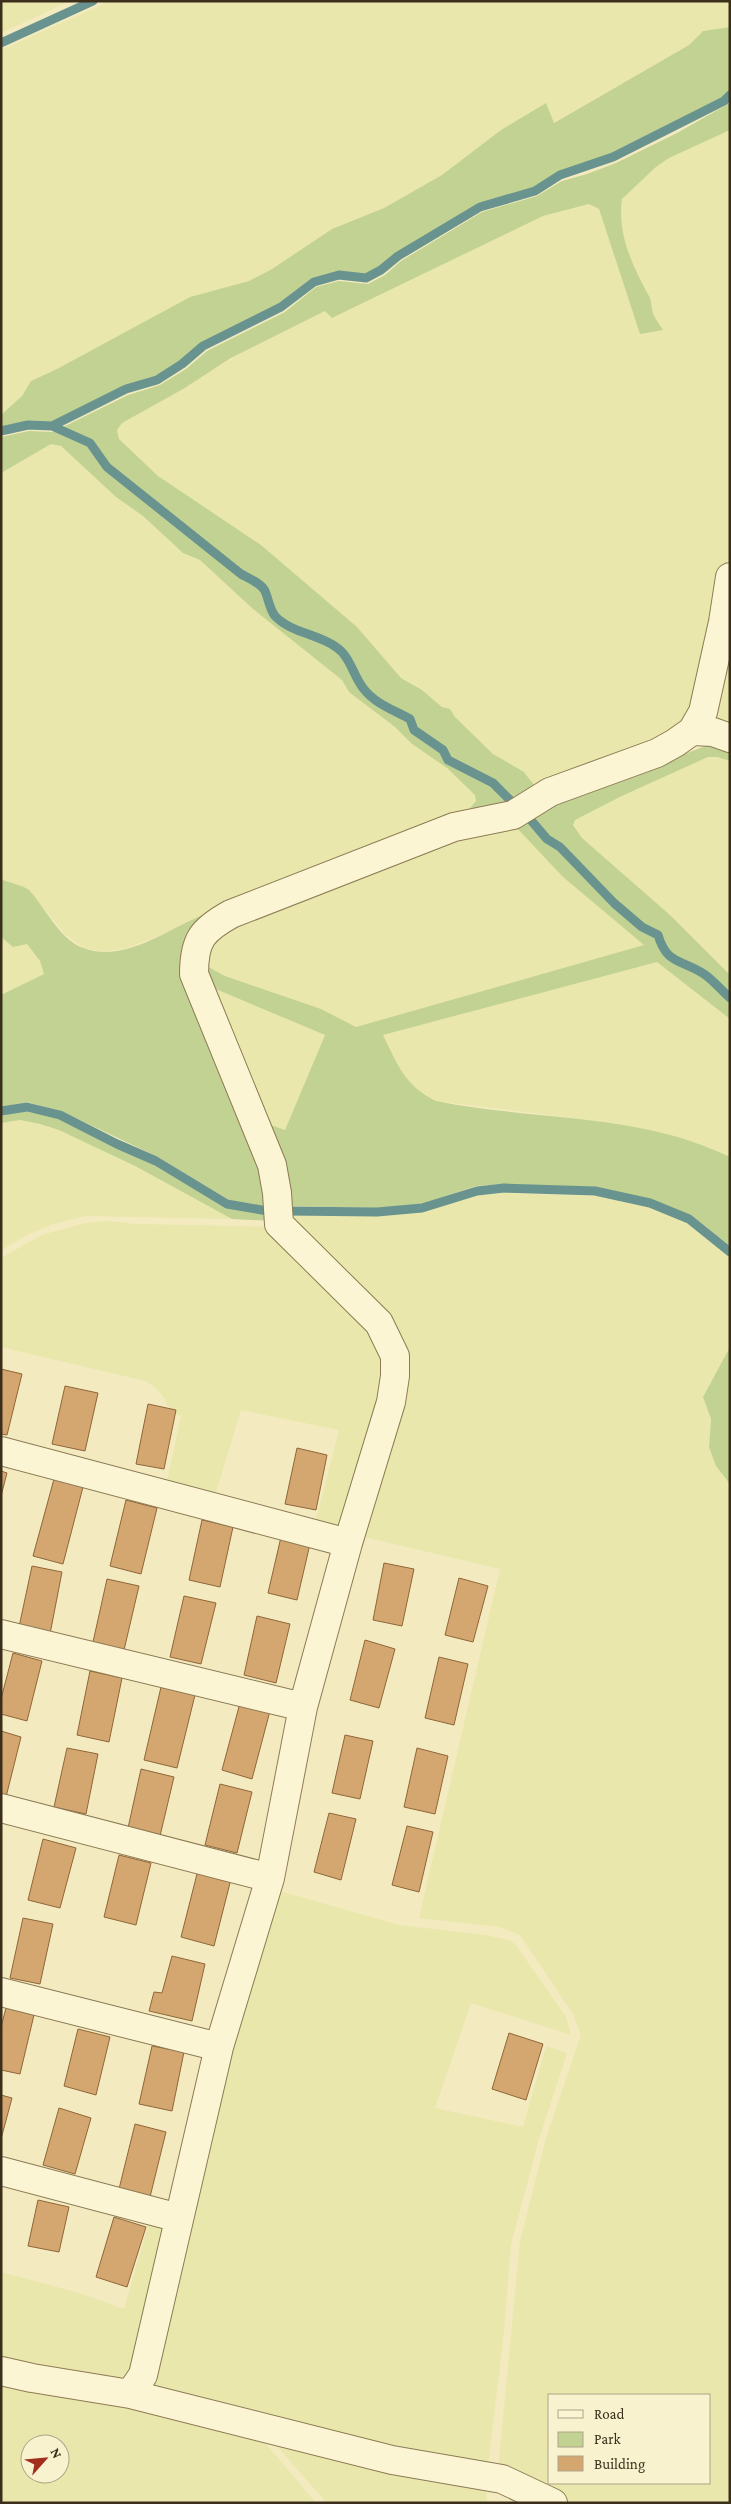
<svg xmlns="http://www.w3.org/2000/svg" width="731" height="2504" viewBox="0 0 731 2504" font-family="'Crimson Pro',serif">
  <rect width="100%" height="100%" fill="#f3eabf"/>
  <path fill="#e9e7ab" fill-rule="evenodd" d="M 1,1 L 70,1 L 1,33 Z
    M 110,1 L 730,1 L 730,27 L 703,31 L 689,45 L 553,123 L 546,103 L 501,130 L 442,175 L 384,208 L 332,229 L 272,269 L 249,281 L 190,297 L 57,369 L 31,381 L 22,396 L 1,415 L 1,50 Z
    M 730,130 L 730,549 L 689,719 L 665,739 L 546,785 L 534,785 L 524,772 L 493,754 L 455,717 L 450,709 L 442,707 L 422,690 L 401,678 L 357,627 L 261,545 L 158,476 L 119,439 L 117,430 L 122,423 L 271,336 L 326,310 L 333,318 L 543,216 L 589,204 L 599,209 L 640,334 L 662,330 L 652,313 L 651,300 L 641,285 L 629,256 L 620,226 L 622,199 L 656,167 L 669,158 Z
    M 51,444 L 61,446 L 116,497 L 143,516 L 183,553 L 200,560 L 253,609 L 342,680 L 349,692 L 395,727 L 412,744 L 447,768 L 475,795 L 476,801 L 473,806 L 462,818 L 127,948 L 105,952 L 83,948 L 65,934 L 27,888 L 11,884 L 1,879 L 1,473 Z
    M 730,619 L 730,732 L 711,716 Z
    M 708,757 L 717,757 L 730,761 L 730,975 L 670,915 L 582,838 L 573,825 L 575,820 L 623,796 Z
    M 513,824 L 563,877 L 645,945 L 356,1027 L 321,1009 L 225,976 L 199,962 L 215,935 L 460,835 Z
    M 1,937 L 13,947 L 27,944 L 40,961 L 44,974 L 1,995 Z
    M 657,962 L 730,1019 L 730,1157 L 709,1147 L 684,1139 L 612,1123 L 435,1101 L 411,1085 L 402,1075 L 383,1035 Z
    M 206,985 L 325,1035 L 285,1130 L 265,1123 Z
    M 20,1120 L 40,1124 L 59,1130 L 119,1158 L 232,1219 L 86,1216 L 53,1224 L 27,1235 L 1,1250 L 1,1123 Z
    M 504,1193 L 595,1196 L 648,1207 L 686,1223 L 730,1258 L 730,1347 L 703,1397 L 711,1419 L 709,1447 L 730,1484 L 730,2503 L 573,2503 L 498,2470 L 520,2241 L 546,2138 L 581,2035 L 573,2014 L 520,1935 L 500,1927 L 419,1918 L 500,1569 L 360,1536 L 404,1372 L 287,1215 L 378,1216 L 423,1212 L 478,1195 ZM 550,2395 L 710,2395 L 710,2483 L 550,2483 Z
    M 108,1221 L 137,1224 L 276,1227 L 376,1328 L 386,1376 L 342,1531 L 314,1527 L 339,1430 L 241,1410 L 214,1499 L 166,1487 L 181,1416 L 169,1410 L 165,1399 L 156,1388 L 145,1381 L 1,1347 L 1,1258 L 42,1235 L 86,1223 Z
    M 273,1889 L 399,1925 L 485,1935 L 509,1940 L 515,1944 L 566,2017 L 571,2035 L 471,2003 L 435,2108 L 523,2127 L 546,2046 L 567,2053 L 539,2139 L 511,2244 L 504,2331 L 487,2475 L 150,2393 L 185,2226 Z
    M 152,2213 L 175,2219 L 137,2372 L 121,2384 L 1,2363 L 1,2272 L 79,2293 L 124,2309 Z
    M 1,2379 L 115,2401 L 262,2439 L 316,2503 L 1,2503 ZM 30,2444 L 60,2444 L 60,2474 L 30,2474 Z
    M 270,2438 L 486,2482 L 487,2503 L 327,2503 Z"/>
  <path fill="#c2d292" d="M 730,27 L 730,90 L 722,98 L 612,154 L 559,173 L 534,188 L 479,204 L 396,253 L 380,268 L 366,275 L 339,271 L 312,279 L 280,305 L 202,343 L 180,361 L 156,377 L 125,386 L 51,423 L 28,422 L 1,428 L 1,415 L 22,396 L 31,381 L 57,369 L 190,297 L 249,281 L 272,269 L 332,229 L 384,208 L 442,175 L 501,130 L 546,103 L 554,123 L 689,45 L 703,31 Z
    M 730,103 L 730,130 L 669,158 L 656,167 L 622,199 C 617,235 633,267 650,298 C 652,303 651,308 653,313 C 655,319 660,325 663,330 L 640,334 L 599,209 L 589,204 L 543,216 L 332,318 L 325,311 L 231,358 L 183,389 L 122,423 L 117,430 L 119,439 L 158,476 L 261,545 L 357,627 L 401,678 L 422,690 L 442,707 L 450,709 L 455,717 L 493,754 L 524,772 L 534,785 L 546,785 L 533,794 L 462,818 L 476,801 L 475,795 L 447,768 L 412,744 L 395,727 L 349,692 L 342,680 L 253,609 L 200,560 L 183,553 L 143,516 L 116,497 L 61,446 L 51,444 L 1,473 L 1,437 L 29,431 L 53,432 L 128,395 L 160,385 L 186,369 L 207,351 L 285,312 L 316,287 L 339,281 L 368,284 L 385,275 L 401,261 L 482,212 L 537,196 L 562,181 L 587,174 L 616,163 L 677,133 Z
    M 711,744 L 730,747 L 730,761 L 717,757 L 708,757 L 622,796 L 575,820 L 573,825 L 582,838 L 670,915 L 730,975 L 730,993 C 722,986 715,977 706,971 C 683,955 671,965 661,932 L 644,924 L 616,900 L 563,844 L 550,836 L 532,815 L 548,805 Z
    M 523,819 L 546,841 L 559,849 L 612,905 L 640,929 L 655,937 C 665,965 678,962 701,975 C 711,982 721,993 730,1002 L 730,1019 L 657,962 L 383,1035 C 398,1065 404,1085 436,1101 C 533,1121 639,1112 730,1157 L 730,1246 L 691,1215 L 651,1199 L 595,1187 L 504,1184 L 476,1186 L 422,1204 L 377,1208 L 287,1206 L 265,1123 L 285,1130 L 325,1035 L 206,985 L 199,962 L 225,976 L 321,1009 L 356,1027 L 644,945 L 563,877 L 513,824 Z
    M 1,879 C 9,883 23,885 29,890 C 46,908 58,938 83,948 C 122,963 164,932 198,917 C 212,910 229,906 245,902 L 195,930 L 247,1116 L 269,1207 L 229,1200 L 158,1157 L 61,1111 L 27,1102 L 1,1107 L 1,995 L 44,974 L 40,961 L 27,944 L 13,947 L 1,937 Z
    M 19,1111 L 46,1114 L 69,1123 L 157,1165 L 227,1207 L 273,1213 L 273,1221 L 232,1219 L 135,1166 L 59,1130 L 40,1124 L 20,1120 L 1,1123 L 1,1115 Z
    M 730,1347 L 730,1484 L 716,1466 L 709,1447 L 711,1419 L 703,1397 Z"/>
  <g fill="none" stroke-linecap="round" stroke-linejoin="round">
    <path stroke="#68938e" stroke-width="9" d="M 1,43 L 93,1
      M 52,426 L 90,443 L 107,467 L 241,574 C 248,578 261,583 265,591 C 269,600 269,608 275,616 C 291,633 318,634 336,647 C 350,656 353,675 363,688 C 375,704 394,710 410,719 L 414,730 L 443,750 L 448,760 L 493,783 L 512,802
      M 1,431 L 28,425 L 52,426 L 126,389 L 157,380 L 182,364 L 203,346 L 281,307 L 314,282 L 339,275 L 366,278 L 381,270 L 398,256 L 480,207 L 535,191 L 560,175 L 613,157 L 724,101 L 730,95
      M 529,818 L 547,839 L 560,847 L 614,903 L 642,927 L 658,935 C 667,965 681,959 704,974 C 713,980 721,990 730,998
      M 1,1111 L 27,1107 L 60,1115 L 117,1144 L 156,1161 L 227,1204 L 268,1211
      M 287,1211 L 377,1212 L 422,1208 L 477,1191 L 504,1188 L 595,1191 L 650,1203 L 689,1219 L 730,1252"/>
  </g>
  <path fill="#d5a770" stroke="#8f6638" d="M 1,1369 L 22,1374 L 7,1435 L 1,1434 Z
    M 65,1386 L 98,1393 L 85,1451 L 52,1444 Z
    M 148,1404 L 176,1410 L 164,1469 L 136,1464 Z
    M 297,1448 L 327,1455 L 316,1510 L 285,1504 Z
    M 1,1471 L 7,1473 L 1,1496 Z
    M 54,1479 L 83,1487 L 63,1564 L 33,1556 Z
    M 126,1500 L 157,1508 L 141,1574 L 110,1566 Z
    M 202,1520 L 233,1527 L 220,1587 L 189,1580 Z
    M 281,1537 L 310,1544 L 297,1600 L 268,1593 Z
    M 384,1563 L 414,1569 L 402,1626 L 373,1620 Z
    M 32,1566 L 62,1572 L 50,1634 L 19,1627 Z
    M 459,1578 L 488,1586 L 473,1642 L 445,1635 Z
    M 107,1579 L 139,1586 L 124,1650 L 93,1642 Z
    M 184,1596 L 216,1603 L 201,1664 L 170,1657 Z
    M 257,1616 L 290,1624 L 276,1683 L 244,1675 Z
    M 365,1640 L 395,1649 L 379,1708 L 350,1700 Z
    M 13,1653 L 42,1661 L 27,1721 L 1,1714 L 1,1699 Z
    M 439,1657 L 468,1664 L 454,1725 L 425,1718 Z
    M 90,1671 L 122,1678 L 109,1742 L 77,1735 Z
    M 161,1687 L 195,1695 L 177,1768 L 144,1760 Z
    M 240,1703 L 270,1711 L 252,1779 L 222,1770 Z
    M 1,1731 L 21,1737 L 6,1797 L 1,1796 Z
    M 345,1735 L 373,1741 L 360,1799 L 332,1793 Z
    M 67,1748 L 98,1754 L 86,1814 L 54,1807 Z
    M 417,1748 L 448,1756 L 435,1814 L 404,1807 Z
    M 141,1769 L 174,1777 L 160,1836 L 128,1828 Z
    M 220,1784 L 252,1792 L 237,1853 L 205,1845 Z
    M 329,1813 L 356,1819 L 341,1880 L 314,1872 Z
    M 407,1826 L 433,1832 L 419,1892 L 392,1885 Z
    M 43,1839 L 76,1848 L 60,1908 L 28,1900 Z
    M 119,1855 L 151,1863 L 136,1925 L 104,1917 Z
    M 198,1870 L 231,1879 L 214,1946 L 181,1937 Z
    M 23,1918 L 53,1924 L 40,1984 L 10,1978 Z
    M 172,1956 L 205,1964 L 192,2021 L 149,2011 L 154,1992 L 162,1993 Z
    M 6,2008 L 34,2015 L 20,2074 L 1,2070 L 1,2027 Z
    M 78,2029 L 110,2037 L 96,2095 L 64,2086 Z
    M 509,2033 L 543,2044 L 526,2100 L 492,2089 Z
    M 152,2046 L 184,2052 L 172,2111 L 139,2104 Z
    M 1,2095 L 12,2098 L 1,2139 Z
    M 59,2108 L 91,2118 L 75,2174 L 43,2165 Z
    M 135,2124 L 166,2132 L 150,2197 L 119,2189 Z
    M 38,2200 L 69,2207 L 59,2252 L 28,2246 Z
    M 114,2217 L 146,2227 L 127,2287 L 96,2277 Z"/>
  <g fill="none" stroke-linecap="round" stroke-linejoin="round">
    <defs>
      <path id="minor" d="M 692,731 L 713,732 L 730,738
        M 1,1451 L 348,1543
        M 1,1634 L 303,1707
        M 1,1808 L 270,1878
        M 1,1992 L 219,2047
        M 1,2171 L 179,2218
        M 1,2371 L 32,2378 L 130,2394 L 392,2460 L 502,2479 L 553,2503
        M 130,2394 L 143,2375 L 219,2047 L 270,1878 L 303,1707 L 348,1543 L 391,1402 L 395,1376 L 395,1356 L 379,1323 L 279,1224 L 277,1193 L 272,1165 L 194,974 C 194,940 202,930 231,914 L 454,827 L 513,815 L 550,792 L 657,753 L 675,743 L 692,731 L 703,712 L 723,622 L 730,577"/>
    </defs>
    <use href="#minor" stroke="#8d7a55" stroke-width="30"/>
    <use href="#minor" stroke="#fcf5d3" stroke-width="28"/>
  </g>
  <rect width="731" height="2504" fill="none" stroke="#3b2f1b" stroke-width="5"/>
  <rect x="548" y="2394" width="162" height="90" fill="#f9f2cf" stroke="#ada487"/>
  <rect x="558" y="2410" width="25" height="8" fill="#fcf5d3" stroke="#ada487"/>
  <text x="594" y="2419" font-size="15" fill="#3b2f1b">Road</text>
  <rect x="558" y="2432" width="25" height="15" fill="#c2d292" stroke="#ada487"/>
  <text x="594" y="2444" font-size="15" fill="#3b2f1b">Park</text>
  <rect x="558" y="2456" width="25" height="15" fill="#d5a770" stroke="#ada487"/>
  <text x="594" y="2469" font-size="15" fill="#3b2f1b">Building</text>
  <g transform="translate(45 2459) rotate(63)"><circle r="24" fill="#f9f2cf" stroke="#ada487"/>
  <path d="M0-4L9 19L0 12L-9 19Z" fill="#a32e1e"/>
  <text y="-8" font-size="14" font-weight="bold" text-anchor="middle" fill="#3b2f1b">N</text>
  </g>
</svg>
